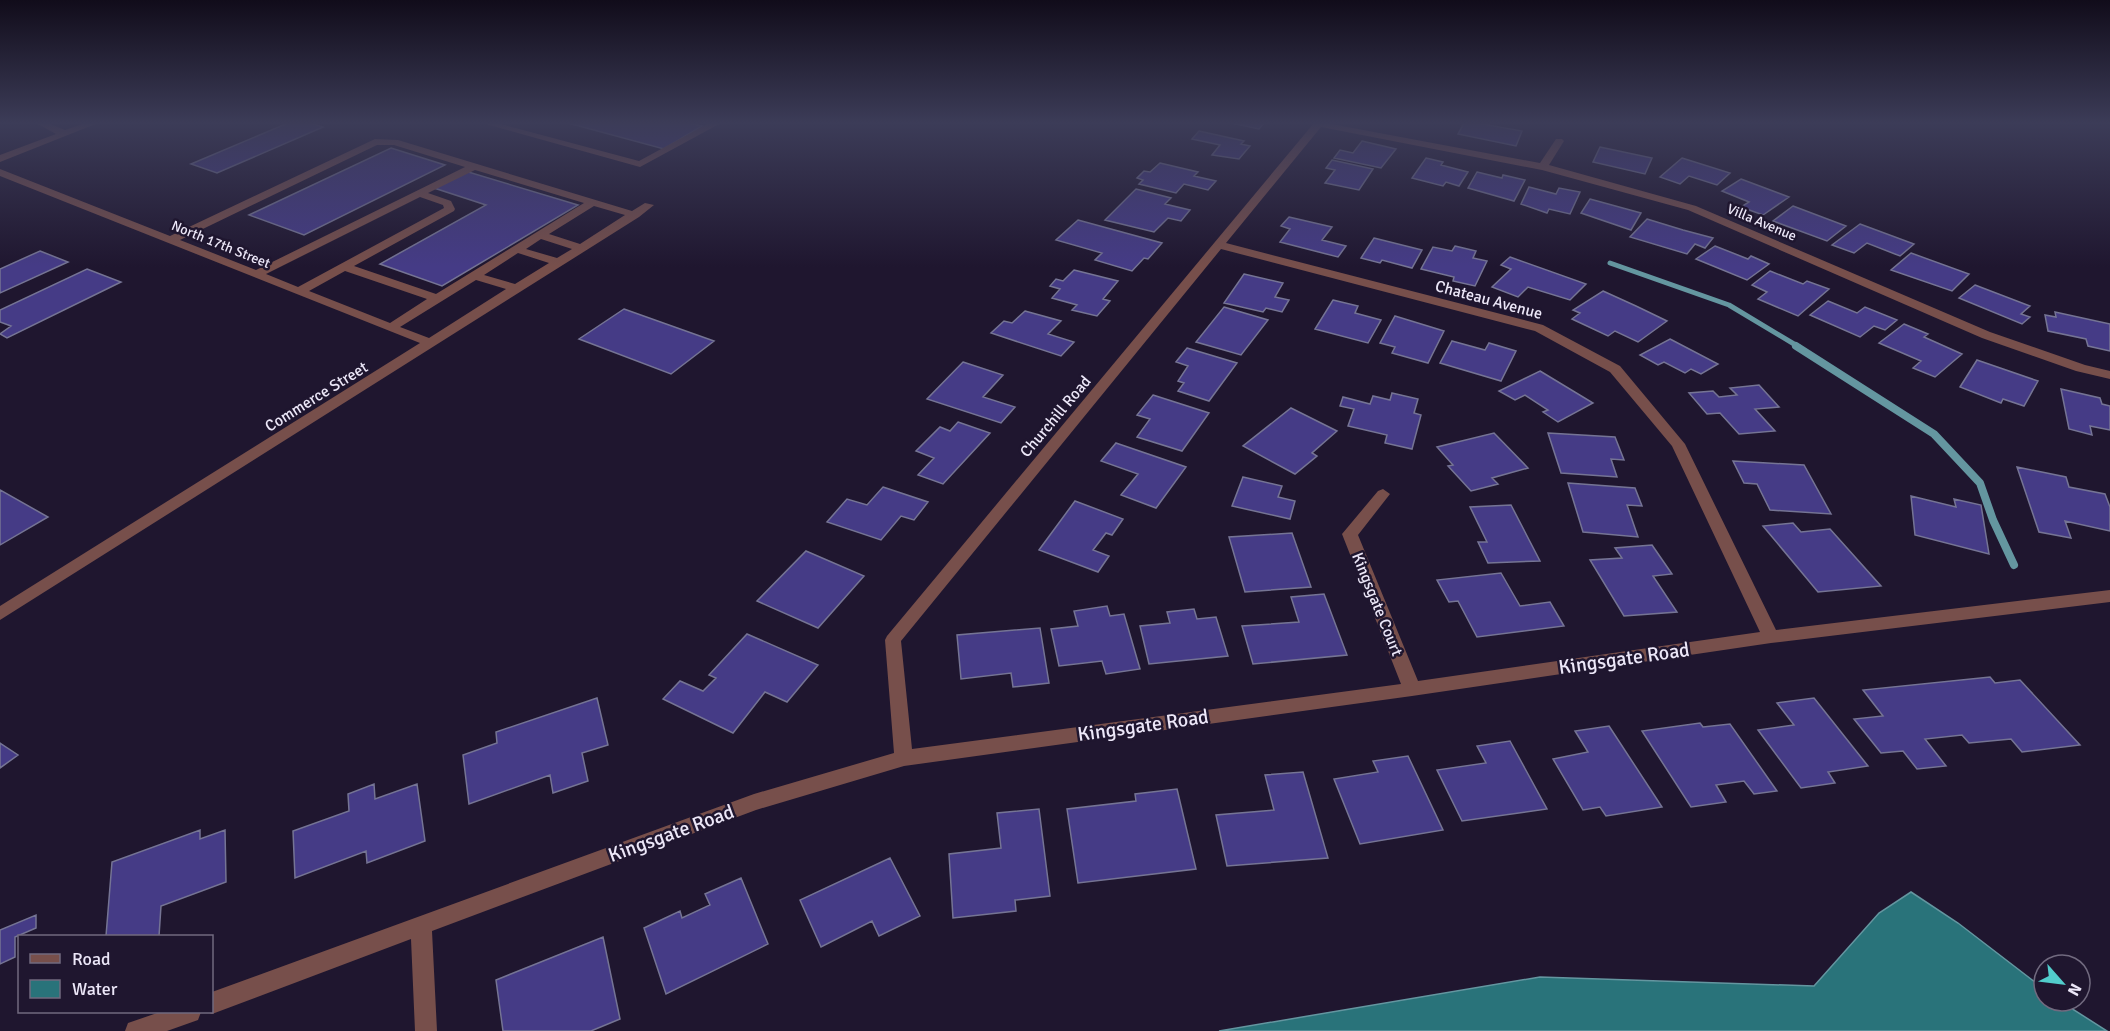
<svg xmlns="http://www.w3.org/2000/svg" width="2110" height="1031" viewBox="0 0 2110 1031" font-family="Signika,sans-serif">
  <rect width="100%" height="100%" fill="#1f162f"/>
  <path fill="#29737a" stroke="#6496a0" stroke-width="1.5" d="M 1911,892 L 1958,923 L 2044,989 L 2044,1001 L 2060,1001 L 2107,1031 L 1219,1031 L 1540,977 L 1814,986 L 1879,913 Z"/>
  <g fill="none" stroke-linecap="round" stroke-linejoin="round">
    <path stroke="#6496a0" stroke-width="5" d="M 1610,263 L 1729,305 L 1799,347"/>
    <path stroke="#6496a0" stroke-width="8" d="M 1796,346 L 1934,434 L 1980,483 L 1993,520 L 2014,565"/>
  </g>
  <path fill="#453b86" stroke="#757494" stroke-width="1.5" d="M 288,123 L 310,123 L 323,127 L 217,173 L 191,164 Z
    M 568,123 L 689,123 L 702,126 L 664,149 Z
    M 1231,123 L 1264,123 L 1259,129 Z
    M 1464,123 L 1477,123 L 1522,131 L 1516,146 L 1458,134 Z
    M 1199,131 L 1244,141 L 1241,144 L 1250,146 L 1239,159 L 1212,155 L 1220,145 L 1192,139 Z
    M 1362,141 L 1396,149 L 1381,168 L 1334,158 L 1340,150 L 1353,153 Z
    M 1600,147 L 1652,158 L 1645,174 L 1593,162 Z
    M 391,148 L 445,165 L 304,235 L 249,215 Z
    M 1426,158 L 1443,162 L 1441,165 L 1468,172 L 1459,186 L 1446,182 L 1443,186 L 1412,178 Z
    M 1682,158 L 1730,173 L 1717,185 L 1689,176 L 1680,184 L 1660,177 Z
    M 1332,160 L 1373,169 L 1359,190 L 1325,183 L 1335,170 L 1326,168 Z
    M 1160,163 L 1198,172 L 1194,176 L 1216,181 L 1208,190 L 1184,184 L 1176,193 L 1139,184 L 1143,180 L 1137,178 L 1144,171 L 1150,172 Z
    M 465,171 L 578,205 L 442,286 L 380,264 L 486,205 L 434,188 Z
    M 1477,172 L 1502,178 L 1503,175 L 1525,180 L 1514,201 L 1468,188 Z
    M 1741,179 L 1789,197 L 1763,215 L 1741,207 L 1749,202 L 1722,191 Z
    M 1529,187 L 1556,194 L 1559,188 L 1580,192 L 1570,214 L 1549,209 L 1547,213 L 1521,204 Z
    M 1136,189 L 1171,198 L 1165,204 L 1190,210 L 1181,221 L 1168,218 L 1154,232 L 1105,220 Z
    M 1590,199 L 1641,213 L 1631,230 L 1581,213 Z
    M 1793,206 L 1846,226 L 1827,241 L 1773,221 Z
    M 1289,217 L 1332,227 L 1322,240 L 1346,246 L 1338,257 L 1280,242 L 1290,229 L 1281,226 Z
    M 1647,219 L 1683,230 L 1713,238 L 1705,248 L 1695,244 L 1687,254 L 1630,237 Z
    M 1078,220 L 1162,243 L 1148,259 L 1144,258 L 1132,271 L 1095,260 L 1102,253 L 1056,240 Z
    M 1860,224 L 1914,244 L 1900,256 L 1867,243 L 1854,253 L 1832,245 Z
    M 1374,238 L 1422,250 L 1412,268 L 1382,260 L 1380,263 L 1361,258 Z
    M 1455,246 L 1476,251 L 1473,258 L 1487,261 L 1475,286 L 1453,281 L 1454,277 L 1421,269 L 1433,247 L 1452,251 Z
    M 1715,246 L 1748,259 L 1751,256 L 1769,264 L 1747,280 L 1696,259 Z
    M 40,251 L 68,262 L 0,293 L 0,269 Z
    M 1911,253 L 1969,274 L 1952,291 L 1891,270 Z
    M 1510,257 L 1586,284 L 1570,300 L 1528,287 L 1518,297 L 1492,287 L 1511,269 L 1501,265 Z
    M 87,269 L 121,282 L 7,338 L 0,334 L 11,326 L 0,322 L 0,310 Z
    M 1074,270 L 1118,281 L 1103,299 L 1110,301 L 1097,316 L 1072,310 L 1077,305 L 1052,298 L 1060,289 L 1050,286 L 1056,279 L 1063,281 Z
    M 1770,271 L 1803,284 L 1807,281 L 1829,289 L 1798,316 L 1758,299 L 1767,292 L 1752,285 Z
    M 1244,274 L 1283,283 L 1275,297 L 1289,300 L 1282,312 L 1266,308 L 1263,312 L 1224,303 Z
    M 1975,285 L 2030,306 L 2021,314 L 2030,317 L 2022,324 L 1959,298 Z
    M 1603,291 L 1636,306 L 1667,321 L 1638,342 L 1615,331 L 1608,336 L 1572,319 L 1580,313 L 1573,310 Z
    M 1333,300 L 1358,306 L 1355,313 L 1381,320 L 1368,343 L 1315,329 Z
    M 1828,301 L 1857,313 L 1865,307 L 1897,320 L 1885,330 L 1874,326 L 1860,337 L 1810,315 Z
    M 1224,307 L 1268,320 L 1241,355 L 1196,342 Z
    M 624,309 L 714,341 L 671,374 L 579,339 Z
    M 1025,311 L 1061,321 L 1048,334 L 1074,342 L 1061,356 L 991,333 L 1004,321 L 1012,323 Z
    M 2055,312 L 2110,324 L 2110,351 L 2088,346 L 2086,339 L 2048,331 L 2045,315 L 2056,317 Z
    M 1395,316 L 1444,331 L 1428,363 L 1392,353 L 1395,347 L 1380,343 Z
    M 1904,324 L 1928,334 L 1924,337 L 1962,354 L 1935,377 L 1913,368 L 1921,361 L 1879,343 Z
    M 1670,339 L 1718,364 L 1701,374 L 1691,369 L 1685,373 L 1664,362 L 1658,365 L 1640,355 Z
    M 1452,341 L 1485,350 L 1489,343 L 1516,351 L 1501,381 L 1440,363 Z
    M 1187,348 L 1237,363 L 1209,401 L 1178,391 L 1184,383 L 1178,381 L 1188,366 L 1176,362 Z
    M 1977,360 L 2038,381 L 2024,406 L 2003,399 L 2001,403 L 1960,387 Z
    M 963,362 L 1003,375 L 983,397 L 1015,407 L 1001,423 L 927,399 Z
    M 1540,371 L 1593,403 L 1558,422 L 1543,412 L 1548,410 L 1525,395 L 1515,400 L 1499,391 Z
    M 1759,385 L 1779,407 L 1755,409 L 1775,431 L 1739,434 L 1720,413 L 1707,414 L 1689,393 L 1713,391 L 1719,397 L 1737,395 L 1730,388 Z
    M 2061,389 L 2100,398 L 2102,404 L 2110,406 L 2110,430 L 2090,426 L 2092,435 L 2069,429 Z
    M 1392,393 L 1418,399 L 1414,413 L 1421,415 L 1412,449 L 1385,443 L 1387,435 L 1348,426 L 1354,409 L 1340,406 L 1343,397 L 1370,404 L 1373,396 L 1390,400 Z
    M 1153,395 L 1209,413 L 1182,451 L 1137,437 L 1150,419 L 1137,415 Z
    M 1291,408 L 1337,431 L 1312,453 L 1317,456 L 1295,474 L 1243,446 Z
    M 958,422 L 990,433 L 943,484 L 918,475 L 934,458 L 916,451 L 940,427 L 950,431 Z
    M 1494,433 L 1528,468 L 1492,478 L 1498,484 L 1471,491 L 1448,466 L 1453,465 L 1437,447 Z
    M 1548,433 L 1615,437 L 1624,460 L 1611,459 L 1617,477 L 1561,473 Z
    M 1116,443 L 1186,467 L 1156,508 L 1121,495 L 1138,474 L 1101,461 Z
    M 1733,461 L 1804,465 L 1831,514 L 1770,510 L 1757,484 L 1744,483 Z
    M 2017,467 L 2066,477 L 2069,487 L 2105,494 L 2110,507 L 2110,531 L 2065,521 L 2071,538 L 2039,532 Z
    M 1243,477 L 1282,486 L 1278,497 L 1295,501 L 1290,519 L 1232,506 Z
    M 1568,483 L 1635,488 L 1642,506 L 1627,505 L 1638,537 L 1583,532 Z
    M 883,487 L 928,502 L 914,520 L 901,516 L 881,540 L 827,522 L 847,499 L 867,505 Z
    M 0,490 L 48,517 L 0,545 Z
    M 1911,496 L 1956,507 L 1954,499 L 1981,505 L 1989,554 L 1915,535 Z
    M 1075,501 L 1123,519 L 1112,535 L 1106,533 L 1093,550 L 1109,556 L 1098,572 L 1039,550 Z
    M 1511,505 L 1540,561 L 1488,563 L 1478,542 L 1487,542 L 1470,507 Z
    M 1793,523 L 1801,532 L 1830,529 L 1881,586 L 1818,592 L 1763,526 Z
    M 1292,533 L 1311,587 L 1245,592 L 1229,537 Z
    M 1652,545 L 1672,574 L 1653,576 L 1677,612 L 1624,616 L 1590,560 L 1622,558 L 1615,548 Z
    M 806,551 L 864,576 L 818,628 L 757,601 Z
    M 1501,573 L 1520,606 L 1550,602 L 1564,626 L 1477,637 L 1458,601 L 1449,602 L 1437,580 Z
    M 1324,594 L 1347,655 L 1253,664 L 1242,626 L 1299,622 L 1291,597 Z
    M 1107,606 L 1110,616 L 1124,614 L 1140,669 L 1106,674 L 1102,661 L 1059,666 L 1051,629 L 1078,626 L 1074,611 Z
    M 1194,609 L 1197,619 L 1216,617 L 1228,656 L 1149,664 L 1140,626 L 1170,623 L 1167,612 Z
    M 1040,628 L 1049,683 L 1013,687 L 1011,673 L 961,679 L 957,635 Z
    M 747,634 L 818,665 L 787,702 L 765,692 L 733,733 L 663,699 L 680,681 L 703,691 L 716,678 L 709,675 Z
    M 1990,677 L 1995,683 L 2020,680 L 2080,745 L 2022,752 L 2011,739 L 1969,743 L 1962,735 L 1925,739 L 1946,766 L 1917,769 L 1903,751 L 1881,753 L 1854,719 L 1883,716 L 1863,690 Z
    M 597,698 L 608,745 L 582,753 L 588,781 L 553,793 L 550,775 L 469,804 L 463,755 L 497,743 L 496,732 Z
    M 1814,698 L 1868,766 L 1828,772 L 1835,783 L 1801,788 L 1758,730 L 1794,725 L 1777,703 Z
    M 1700,723 L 1703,727 L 1730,724 L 1777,791 L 1754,794 L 1744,781 L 1716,785 L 1726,802 L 1691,807 L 1642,731 Z
    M 1609,726 L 1662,807 L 1606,816 L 1600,807 L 1583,810 L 1553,759 L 1588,752 L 1575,731 Z
    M 1510,741 L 1547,809 L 1462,821 L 1437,770 L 1486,763 L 1477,746 Z
    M 0,743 L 18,755 L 0,768 Z
    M 1408,756 L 1443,830 L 1360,844 L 1334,779 L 1378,772 L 1373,761 Z
    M 1303,772 L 1328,858 L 1227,866 L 1216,815 L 1274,810 L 1265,775 Z
    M 374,784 L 375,799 L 417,784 L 425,841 L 367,863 L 366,851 L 295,878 L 293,831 L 349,811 L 348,794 Z
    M 1177,789 L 1196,869 L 1078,883 L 1067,809 L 1136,801 L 1135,794 Z
    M 1039,809 L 1050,896 L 1015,900 L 1016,911 L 953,918 L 949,854 L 1001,848 L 997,813 Z
    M 200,830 L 200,839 L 225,830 L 226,882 L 161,906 L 159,936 L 106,936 L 112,862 Z
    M 890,858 L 920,916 L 879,936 L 872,921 L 821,947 L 800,900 Z
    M 741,878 L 768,944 L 666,994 L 644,928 L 680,911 L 682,918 L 710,905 L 705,894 Z
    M 36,915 L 36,928 L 15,937 L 15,957 L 0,964 L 0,930 Z
    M 603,937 L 620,1019 L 591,1031 L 503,1031 L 496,980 Z"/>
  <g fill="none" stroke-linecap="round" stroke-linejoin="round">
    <path fill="#774f4b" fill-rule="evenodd" d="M 36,123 L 48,123 L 65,130 L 85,123 L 98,123 L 0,162 L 0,155 L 56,134 Z
      M 482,123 L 497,123 L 639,161 L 709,123 L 721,123 L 640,167 Z
      M 1314,123 L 1326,123 L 1540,163 L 1556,139 L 1562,139 L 1564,141 L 1549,165 L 1696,206 L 1990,332 L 2085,365 L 2110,371 L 2110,379 L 2076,371 L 1982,338 L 1688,210 L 1542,170 L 1321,127 L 1226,243 L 1543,325 L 1620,366 L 1685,444 L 1776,630 L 2110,590 L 2110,602 L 1771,643 L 1412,696 L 904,766 L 756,810 L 432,931 L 437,1031 L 415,1031 L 411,939 L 212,1014 L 207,1012 L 212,1012 L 212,992 L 754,794 L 894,753 L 885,640 L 887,636 ZM 1221,249 L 1535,331 L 1610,372 L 1672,446 L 1760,632 L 1418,681 L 1358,535 L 1390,494 L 1383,489 L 1378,491 L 1342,534 L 1401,684 L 912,749 L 901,641 Z
      M 375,139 L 398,140 L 632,211 L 645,203 L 654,205 L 639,217 L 0,620 L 0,606 L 420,343 L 0,176 L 0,169 L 170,236 ZM 377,145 L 394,145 L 465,167 L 256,270 L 180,240 ZM 475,170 L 584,203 L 436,294 L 354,266 L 454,211 L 455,209 L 451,201 L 428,193 ZM 420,197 L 443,205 L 444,208 L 298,287 L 266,274 ZM 594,206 L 625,215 L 580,244 L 549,234 ZM 541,239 L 572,249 L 557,258 L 526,249 ZM 518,253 L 549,263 L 515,284 L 484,275 ZM 345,271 L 427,299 L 390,323 L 309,291 ZM 476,280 L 506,289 L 429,338 L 400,327 Z
      M 160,1012 L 201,1012 L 198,1020 L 167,1031 L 125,1031 L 128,1023 Z"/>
  </g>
  <linearGradient id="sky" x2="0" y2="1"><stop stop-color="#110c1a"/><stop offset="0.46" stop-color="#3c3c58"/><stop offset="1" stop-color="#3c3c58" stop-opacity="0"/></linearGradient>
  <rect width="2110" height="267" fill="url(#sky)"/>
  <g text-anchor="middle" stroke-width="5" stroke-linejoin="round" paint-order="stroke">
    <g font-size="14" fill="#ece7f8" stroke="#1f162f">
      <text transform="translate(1762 222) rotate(23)" y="5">Villa Avenue</text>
      <text transform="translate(221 244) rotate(22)" y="5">North 17th Street</text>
    </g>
    <g font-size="16" fill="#ece7f8" stroke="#1f162f">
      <text transform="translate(1489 299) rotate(15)" y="6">Chateau Avenue</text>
      <text transform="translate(316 396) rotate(-32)" y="6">Commerce Street</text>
      <text transform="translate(1055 416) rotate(-50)" y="6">Churchill Road</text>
      <text transform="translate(1378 604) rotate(68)" y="6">Kingsgate Court</text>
    </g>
    <g font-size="20" fill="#ece7f8" stroke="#1f162f">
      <text transform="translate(1624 658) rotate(-8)" y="7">Kingsgate Road</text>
      <text transform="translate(1143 725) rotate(-8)" y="7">Kingsgate Road</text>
      <text transform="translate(671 833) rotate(-20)" y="7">Kingsgate Road</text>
    </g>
  </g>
  <rect x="18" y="935" width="195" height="78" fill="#1f162f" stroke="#716a7f" stroke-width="1.5"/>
  <rect x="30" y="954" width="30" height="9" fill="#774f4b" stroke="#716a7f" stroke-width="1.5"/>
  <text x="72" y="965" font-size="18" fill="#ece7f8">Road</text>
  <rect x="30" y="980" width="30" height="18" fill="#29737a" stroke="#716a7f" stroke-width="1.5"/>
  <text x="72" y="995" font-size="18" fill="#ece7f8">Water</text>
  <g transform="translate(2062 983) rotate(118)"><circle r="28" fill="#1f162f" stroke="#716a7f" stroke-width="1.5"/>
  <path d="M0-4.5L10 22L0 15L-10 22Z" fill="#52cdcc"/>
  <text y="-9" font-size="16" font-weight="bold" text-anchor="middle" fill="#ece7f8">N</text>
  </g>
</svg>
